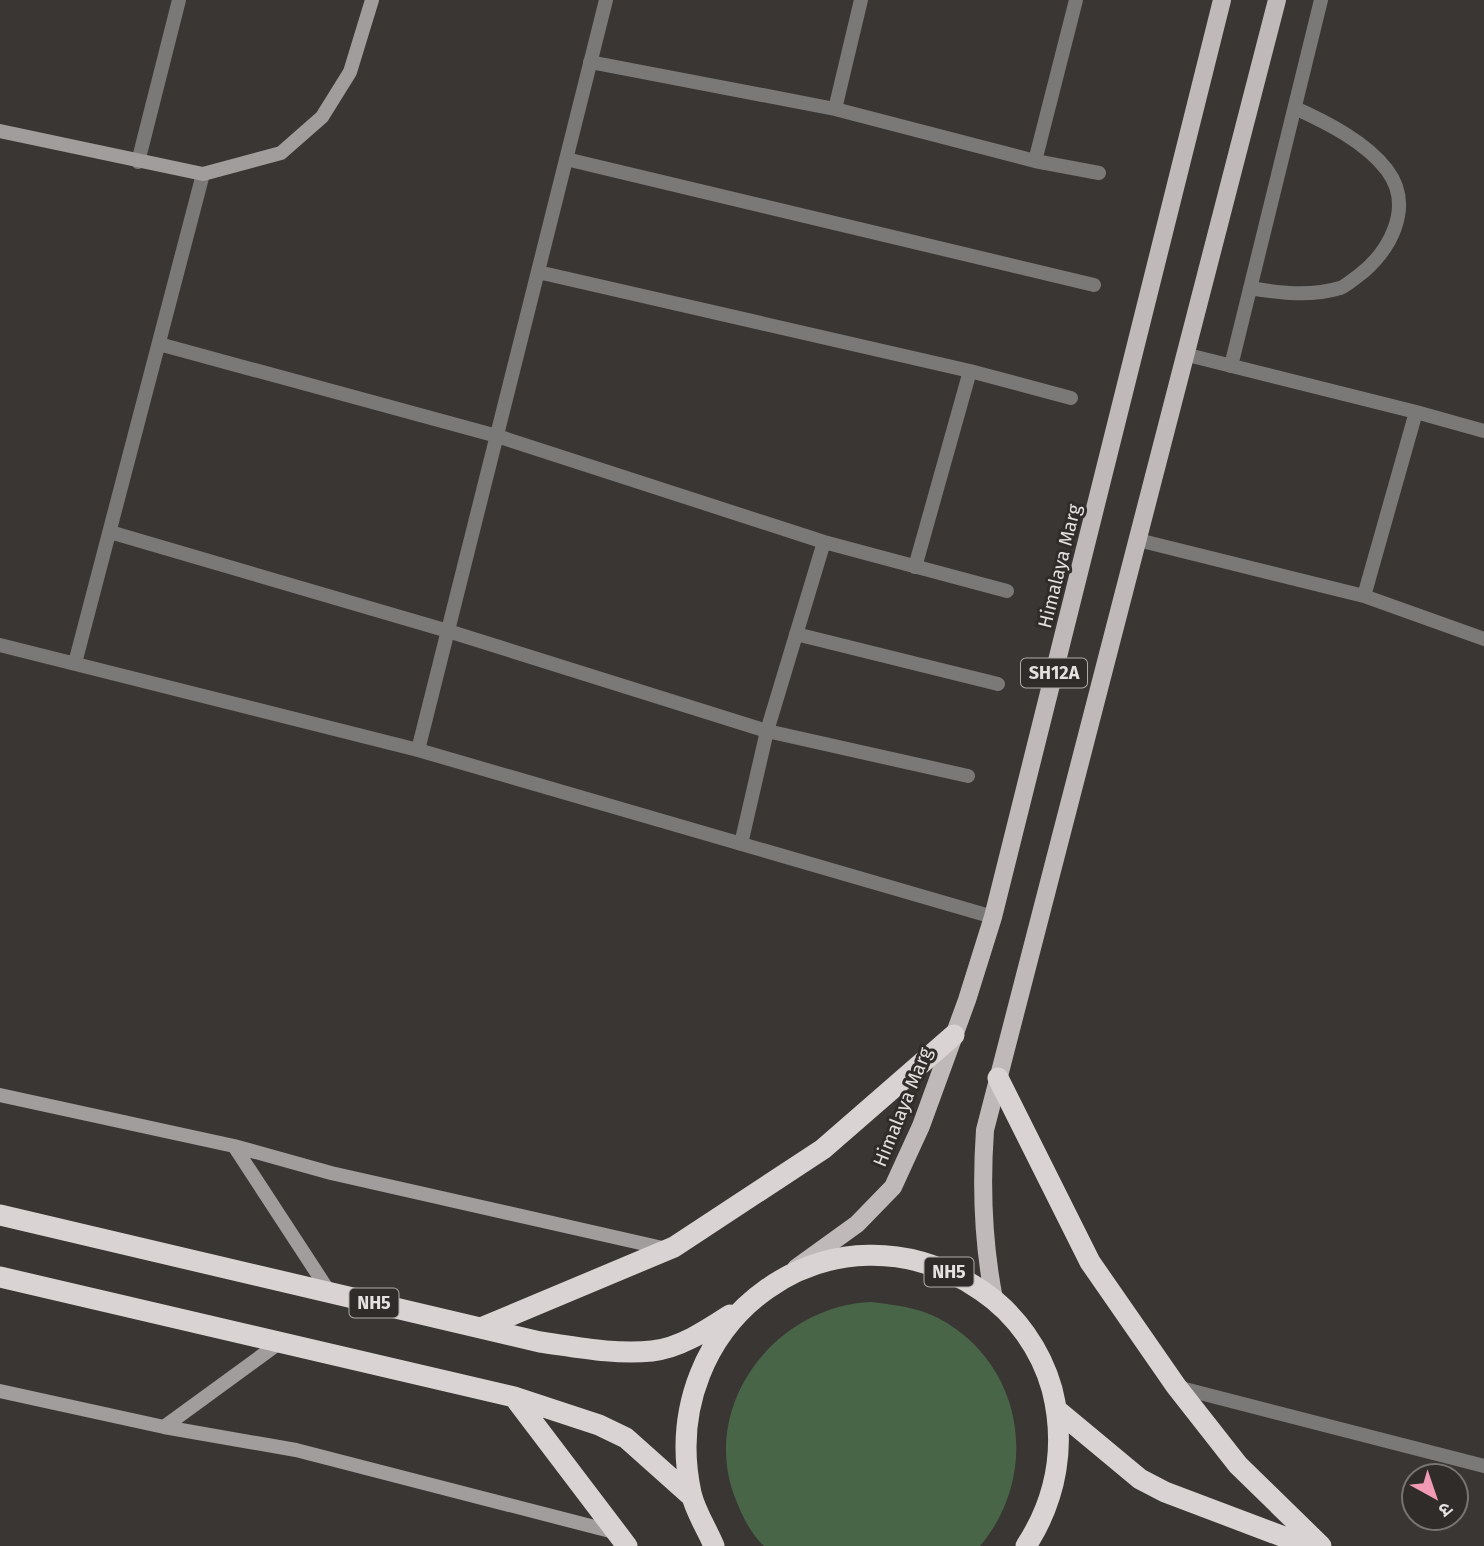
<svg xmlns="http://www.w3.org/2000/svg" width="1484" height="1546" viewBox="0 0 1484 1546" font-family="'Fira Sans','Noto Sans Devanagari',sans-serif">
  <rect width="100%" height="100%" fill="#3a3633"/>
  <path fill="#496548" d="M 871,1302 C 894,1305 917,1307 938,1318 C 1024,1363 1041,1474 980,1546 L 764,1546 C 751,1534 742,1516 736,1500 C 698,1407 774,1306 871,1302 Z"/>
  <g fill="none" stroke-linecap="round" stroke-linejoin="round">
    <path stroke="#7b7978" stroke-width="14" d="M 1250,288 C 1280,293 1310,297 1340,288 C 1346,286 1352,280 1358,276 C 1389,253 1415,207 1387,170 C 1366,142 1326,122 1295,108
      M 1231,366 L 1321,0"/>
    <path stroke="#7b7978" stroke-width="14" d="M 590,62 L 835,109 L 1035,161 L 1099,173
      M 835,109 L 861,0
      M 566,159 L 1094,285
      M 1035,161 L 1076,0
      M 138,162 L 179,0
      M 538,272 L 970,371 L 1071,398
      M 159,344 L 497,436 L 824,542 L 1007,591
      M 1184,354 L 1416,412
      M 110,532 L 448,631 L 767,731 L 968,776
      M 1138,540 L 1364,596 L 1416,412 L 1484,431
      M 915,567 L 970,371
      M 1364,596 L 1484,639
      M 796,634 L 998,684
      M 0,645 L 418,750 L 993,917
      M 75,663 L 203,174
      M 418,750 L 606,0
      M 741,844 L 767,731 L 824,542
      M 1177,1387 L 1484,1466"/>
    <path stroke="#a19d9d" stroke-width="14" d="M 0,131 L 203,174 L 281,153 L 322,117 L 350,72 L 372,0
      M 0,1095 L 234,1146 L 331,1173 L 667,1249
      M 234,1146 L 330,1293
      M 0,1391 L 164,1427 L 296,1450 L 618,1533
      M 164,1427 L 279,1343"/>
    <path stroke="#bfbab9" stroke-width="18" d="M 796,1268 L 857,1224 L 893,1187 L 921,1126 L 967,1000 L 993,917 L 1222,0
      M 994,1299 C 983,1243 981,1187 985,1130 L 1277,0"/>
    <path stroke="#dad3d3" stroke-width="21" d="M 998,1078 L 1090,1262 L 1176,1386 L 1238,1465 L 1321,1546
      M 0,1215 L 540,1342 C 576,1347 615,1355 652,1351 C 680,1348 707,1330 730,1315
      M 0,1277 L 514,1397 L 599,1425 L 626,1438 L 691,1496
      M 481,1328 L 674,1247 L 823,1149 L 954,1035
      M 514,1397 L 627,1546
      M 1057,1410 L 1140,1479 L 1165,1492 L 1308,1546
      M 714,1546 C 707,1529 695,1511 691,1493 C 654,1320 834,1189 982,1291 C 1016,1314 1041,1350 1052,1389 C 1066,1444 1057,1498 1026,1546"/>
  </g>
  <g text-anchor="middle" stroke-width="6" stroke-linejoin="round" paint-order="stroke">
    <g fill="#2f2c29" stroke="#aeaba9" stroke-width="2">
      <rect x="1021" y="658.5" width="66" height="29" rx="5"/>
      <rect x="924.5" y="1257.5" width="49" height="29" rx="5"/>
      <rect x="349.5" y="1288.5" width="49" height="29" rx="5"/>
    </g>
    <g font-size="18" font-weight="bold" fill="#e4e1e0">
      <text x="1054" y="679">SH12A</text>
      <text x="949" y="1278">NH5</text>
      <text x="374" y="1309">NH5</text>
    </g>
    <g font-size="19" fill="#e4e1e0" stroke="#2f2c29">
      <text transform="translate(1059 566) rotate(-76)" y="7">Himalaya Marg</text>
      <text transform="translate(902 1107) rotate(-68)" y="7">Himalaya Marg</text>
    </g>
  </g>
  <g transform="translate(1435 1497) rotate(140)"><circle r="33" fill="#2f2c29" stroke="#777472" stroke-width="2"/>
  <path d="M0-5L12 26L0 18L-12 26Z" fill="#f09ab6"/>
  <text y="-10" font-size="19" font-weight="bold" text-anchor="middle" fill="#e4e1e0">उ</text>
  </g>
</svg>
